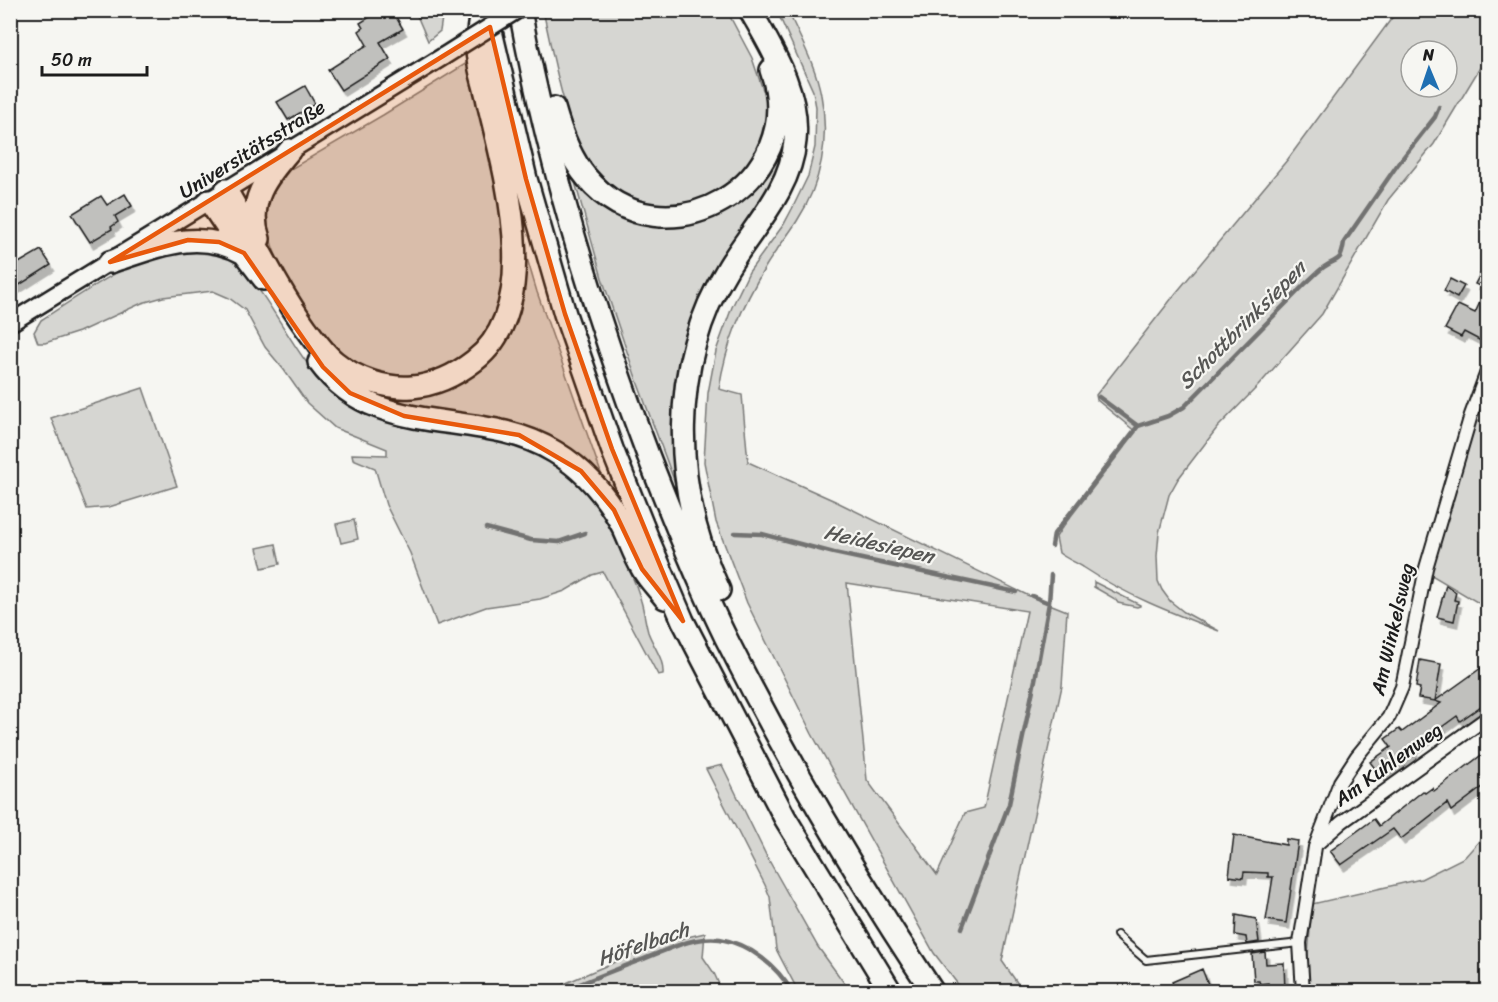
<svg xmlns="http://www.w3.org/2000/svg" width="1498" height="1002" viewBox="0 0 1498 1002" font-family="Sriracha,sans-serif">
  <defs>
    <filter id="shadow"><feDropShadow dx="3.5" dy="6" stdDeviation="0" flood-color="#0004"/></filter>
  </defs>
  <rect width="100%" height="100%" fill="#f6f6f2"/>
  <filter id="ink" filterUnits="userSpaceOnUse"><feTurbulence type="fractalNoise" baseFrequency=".0167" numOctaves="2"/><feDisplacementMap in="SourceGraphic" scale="12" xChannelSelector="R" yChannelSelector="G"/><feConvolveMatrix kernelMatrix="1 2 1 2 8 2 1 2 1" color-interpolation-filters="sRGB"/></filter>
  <g filter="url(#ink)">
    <path fill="#d6d6d2" stroke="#797977" stroke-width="1.5" fill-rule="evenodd" d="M 551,10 L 727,11 L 752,58 L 763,90 L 784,90 L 789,112 L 781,170 L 701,312 L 681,499 L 638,384 L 602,278 L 571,168 L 586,158 C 563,113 555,64 544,15 Z
      M 415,11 L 443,11 L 440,31 L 428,41 Z
      M 777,11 L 788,11 C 800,38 816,66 821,95 C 830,139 821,184 797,221 C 787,237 775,251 766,266 C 742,306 726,343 719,389 L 742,395 L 748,462 L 835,501 L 1027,595 L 1067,611 L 1062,686 L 1002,961 L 1023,991 L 963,991 L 934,953 L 812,734 L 747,603 L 716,522 L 704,462 L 708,393 L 716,351 L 732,307 L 749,272 L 784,224 L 792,209 L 808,176 L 815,147 L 816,107 L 813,91 ZM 847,583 L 1027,611 L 984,808 L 965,813 L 937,875 L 867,780 Z
      M 1397,11 L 1487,11 L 1487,56 L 1434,144 L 1388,200 L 1322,314 L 1258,386 L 1217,428 L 1178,479 L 1169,495 L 1159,533 L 1157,556 L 1158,581 L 1162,590 L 1170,601 L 1184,612 L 1219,631 C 1172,613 1125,595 1083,567 C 1075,562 1067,559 1059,553 L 1056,537 L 1061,529 L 1136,432 L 1097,400 L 1096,395 L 1176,293 L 1288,159 ZM 1411,51 L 1447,51 L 1447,87 L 1411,87 Z
      M 467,63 C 484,135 509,211 502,286 C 500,312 487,332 470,350 C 449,372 411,380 381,374 C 374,372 367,367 360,364 C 355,362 348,360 344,356 C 332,346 322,330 313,317 C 284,277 246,221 282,174 L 383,115 Z
      M 518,228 L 537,292 L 607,490 L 580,462 L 387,406 L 351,379 L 388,391 L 492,350 Z
      M 214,249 C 221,254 231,258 237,264 C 279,305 296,368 346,402 C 375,423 410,428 445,432 C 549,444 587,470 628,567 C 633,578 638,589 641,601 C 644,611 645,621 648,632 C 653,646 664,658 663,674 L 658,675 L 603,572 L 592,575 L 565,591 L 540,599 L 486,607 L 437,625 L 410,553 L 386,505 L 375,468 L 353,459 L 352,454 L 387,455 L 387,449 L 335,428 L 307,403 L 284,370 L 265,347 L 245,310 L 229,298 L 213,291 L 163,297 L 142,303 L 79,332 L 45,343 L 38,343 L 34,332 L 41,320 C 76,298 133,257 172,250 C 185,248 200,249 214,249 Z
      M 143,388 L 177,486 L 109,507 L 87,509 L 51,418 Z
      M 1473,418 L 1487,426 L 1487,608 L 1428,573 Z
      M 354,520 L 358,539 L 341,543 L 336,524 Z
      M 276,544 L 280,564 L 262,568 L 257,548 Z
      M 1094,582 L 1140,605 L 1140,606 L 1137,607 L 1118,603 L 1115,599 L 1094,587 Z
      M 722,765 L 767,857 L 818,947 L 850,991 L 798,991 L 776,949 L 770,897 L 765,885 L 706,769 Z
      M 1487,832 L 1487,991 L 1309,992 L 1308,955 L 1312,904 L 1421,879 L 1465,857 Z
      M 705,933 L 703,957 L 714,973 L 722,991 L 548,991 C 599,969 650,944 705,933 Z"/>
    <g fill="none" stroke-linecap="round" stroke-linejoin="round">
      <path stroke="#727271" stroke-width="4.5" d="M 1099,397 L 1138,426
        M 486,528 L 531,540 L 559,542 L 585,533
        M 735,533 L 762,534 L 834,553 L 1016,592
        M 1052,546 L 1054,534 L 1138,426 L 1168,416 L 1184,407 L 1305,284 C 1312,278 1317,272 1324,267 C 1338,257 1341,264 1344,242 L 1398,164 L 1435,117 L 1439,107
        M 1032,596 L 1049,603
        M 962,928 L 1009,804 L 1035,680 L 1049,603 L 1051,575
        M 560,992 C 587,981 614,970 641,960 C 665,951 694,935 720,939 C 750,944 778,967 792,992"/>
    </g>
    <path fill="#c0c0bd" stroke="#1c1c1c" stroke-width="1.5" filter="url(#shadow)" d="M 381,10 L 392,10 L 403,29 L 380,42 L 390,59 L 341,90 L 328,70 L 367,45 L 359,31 L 363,28 L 360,23 Z
      M 305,86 L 315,104 L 288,120 L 277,102 Z
      M 125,194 L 132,206 L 115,216 L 118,222 L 111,227 L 112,229 L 90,242 L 72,214 L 101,196 L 107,205 Z
      M 41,250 L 51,265 L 10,291 L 10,268 Z
      M 1488,259 L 1488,329 L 1481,341 L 1464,332 L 1461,337 L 1445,329 L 1458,305 L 1475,313 L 1486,289 L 1475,284 Z
      M 1450,279 L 1464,286 L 1457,298 L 1444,291 Z
      M 1446,585 L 1456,592 L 1454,600 L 1458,601 L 1454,621 L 1437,617 Z
      M 1420,660 L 1441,664 L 1435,701 L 1418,698 L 1420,688 L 1416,687 Z
      M 1481,668 L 1483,671 L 1488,668 L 1488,701 L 1460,721 L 1457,716 L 1413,748 L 1416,753 L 1382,778 L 1370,762 L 1391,747 L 1385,739 L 1399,729 L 1402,732 L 1441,703 L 1435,701 Z
      M 1488,750 L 1488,783 L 1451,811 L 1447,803 L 1401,839 L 1393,829 L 1341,865 L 1330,851 L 1374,819 L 1379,826 L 1423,791 L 1425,793 L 1432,788 L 1434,791 Z
      M 1234,835 L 1286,845 L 1286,839 L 1298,841 L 1286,923 L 1266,920 L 1273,877 L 1268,877 L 1268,873 L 1244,872 L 1243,878 L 1229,876 Z
      M 1236,915 L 1256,919 L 1259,942 L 1247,944 L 1246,937 L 1235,935 Z
      M 1265,952 L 1266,964 L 1284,963 L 1285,992 L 1268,992 L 1268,983 L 1260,984 L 1259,981 L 1254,981 L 1252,954 Z
      M 1202,969 L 1210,989 L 1204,992 L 1176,992 L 1172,982 Z"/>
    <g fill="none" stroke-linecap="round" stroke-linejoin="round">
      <defs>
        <path id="service" d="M 1117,935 L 1146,960 L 1300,943"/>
        <path id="minor" d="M 1318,843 L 1342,822 L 1488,717
          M 1303,992 L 1300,943 L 1315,847 L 1340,782 L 1357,756 L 1389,717 L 1402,687 L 1426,568 L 1471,415 L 1488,369"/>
        <path id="secondary" d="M 10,323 L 444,56"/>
        <path id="motorway" d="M 486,10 L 526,179 L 565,314 L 612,449 L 650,544 L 683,621 L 785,818 L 891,992
          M 520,10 C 548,163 593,311 648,455 C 672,517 697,579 726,638 C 787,760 857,878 933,992
          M 554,108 C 561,133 570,158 587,178 C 664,269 811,182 771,70
          M 226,190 C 253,236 275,285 306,328 C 315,340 324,353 335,362 C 356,379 386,389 412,387 C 435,385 456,375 474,361 C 545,307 505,174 488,102 C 485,85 477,66 477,49 C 476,38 479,27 480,17
          M 209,201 L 244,253 L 264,279
          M 259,239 C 246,201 267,177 290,150
          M 110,262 C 157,247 197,227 244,253
          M 319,362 C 378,443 479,405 555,452 C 585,470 608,497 624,529 C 630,542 635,557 643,570 C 649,580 658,589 665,598
          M 719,590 C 672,490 668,365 728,268 C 752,228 791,190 795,141 C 800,92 773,51 750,10"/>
      </defs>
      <use href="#service" stroke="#1c1c1c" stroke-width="10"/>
      <use href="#minor" stroke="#1c1c1c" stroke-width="16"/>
      <use href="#secondary" stroke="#1c1c1c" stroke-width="21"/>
      <use href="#motorway" stroke="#1c1c1c" stroke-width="26"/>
      <use href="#service" stroke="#f6f6f2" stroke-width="6"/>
      <use href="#minor" stroke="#f6f6f2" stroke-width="12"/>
      <use href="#secondary" stroke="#f6f6f2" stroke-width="16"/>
      <use href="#motorway" stroke="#f6f6f2" stroke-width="21"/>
      <defs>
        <path id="secondary-bridge" d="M 444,56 L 517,10"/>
      </defs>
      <use href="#secondary-bridge" stroke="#1c1c1c" stroke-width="21" stroke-linecap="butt"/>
      <use href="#secondary-bridge" stroke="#f6f6f2" stroke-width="16"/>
    </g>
  </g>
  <path fill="#e8590c" fill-opacity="0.2" stroke="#e8590c" stroke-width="4.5" stroke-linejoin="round" d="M 490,27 L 526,179 L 565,314 L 612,449 L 683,621 L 642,569 L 614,510 L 581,471 L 519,435 L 404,416 L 350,393 L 323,367 L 244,253 L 219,242 L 188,240 L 110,262 Z"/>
  <g text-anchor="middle" stroke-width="4.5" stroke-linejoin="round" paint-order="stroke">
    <g font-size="20" fill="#1c1c1c" stroke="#f6f6f2">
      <text transform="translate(252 149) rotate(-32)" y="7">Universitätsstraße</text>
      <text transform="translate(1392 629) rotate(-77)" y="7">Am Winkelsweg</text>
      <text transform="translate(1388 764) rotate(-36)" y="7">Am Kuhlenweg</text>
    </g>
    <g font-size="21" font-style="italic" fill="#565654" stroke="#f6f6f2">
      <text transform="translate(1242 325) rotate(-45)" y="7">Schottbrinksiepen</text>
      <text transform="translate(879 544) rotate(13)" y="7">Heidesiepen</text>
      <text transform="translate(643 944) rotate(-19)" y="7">Höfelbach</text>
    </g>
  </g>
  <rect width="1498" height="1002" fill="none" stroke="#f6f6f2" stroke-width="36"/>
  <rect x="18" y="18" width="1462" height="966" fill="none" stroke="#1c1c1c" stroke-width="2" filter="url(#ink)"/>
  <g transform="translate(1429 69) rotate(358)"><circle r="28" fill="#f6f6f2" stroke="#9f9f9c" stroke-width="1.5"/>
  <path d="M0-4.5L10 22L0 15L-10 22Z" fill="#1f6fb2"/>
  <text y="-9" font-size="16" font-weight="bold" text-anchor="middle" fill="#1c1c1c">N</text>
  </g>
  <path d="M42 66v9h105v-9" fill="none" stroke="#1c1c1c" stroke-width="3"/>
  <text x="51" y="66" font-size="18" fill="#1c1c1c" stroke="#f6f6f2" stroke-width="4.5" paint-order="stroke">50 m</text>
</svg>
